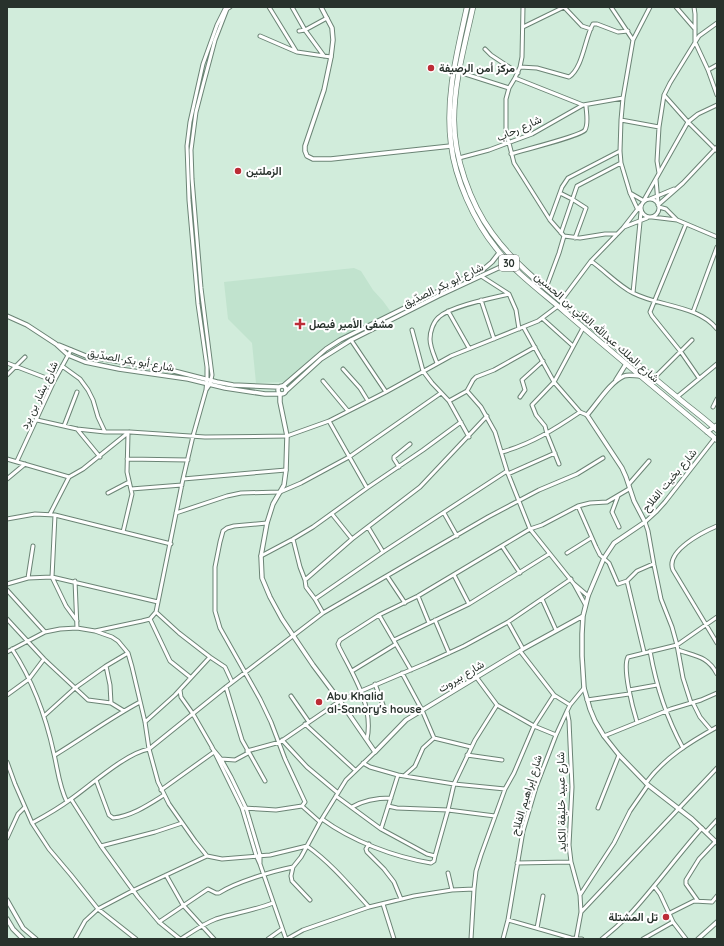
<svg xmlns="http://www.w3.org/2000/svg" width="724" height="946" viewBox="0 0 724 946" font-family="Quicksand,Vazirmatn,sans-serif">
  <rect width="100%" height="100%" fill="#d1ecdb"/>
  <path fill="#c1e3ce" d="M 354,268 L 361,271 L 373,290 L 383,301 L 391,312 L 324,347 L 285,382 L 256,383 L 252,343 L 228,319 L 224,282 Z"/>
  <g fill="none" stroke-linecap="round" stroke-linejoin="round">
    <defs>
      <path id="minor" d="M 269,7 L 296,51
        M 292,7 L 305,30 L 324,56
        M 523,7 L 522,57 L 520,67 L 515,78 L 509,88 L 506,99 L 506,131 L 514,163 L 550,220 L 564,236 L 580,238 L 605,234 L 617,234
        M 564,7 L 582,26 L 591,29
        M 611,7 L 633,40
        M 676,7 L 695,29
        M 694,7 L 695,14 L 695,42 L 708,70 L 717,95
        M 523,27 L 564,7
        M 299,31 L 305,30 L 327,18
        M 260,36 L 297,52 L 331,57
        M 485,49 L 491,55 L 518,73
        M 520,67 L 537,68 L 569,77 C 583,68 585,37 593,24 L 597,24 L 618,32 L 628,31
        M 708,70 L 717,65
        M 459,72 L 509,88
        M 515,78 L 583,105 L 623,98
        M 664,95 L 688,122 L 717,151
        M 621,120 L 659,127
        M 511,154 C 523,150 581,136 585,130 C 589,123 586,112 586,105
        M 459,158 L 489,150 L 532,134 L 583,105
        M 659,173 L 657,161 L 659,127 L 664,95 L 670,83 L 699,36 L 717,23
        M 656,179 L 658,203
        M 560,193 L 572,199 L 586,208 L 575,238
        M 630,193 L 644,201
        M641 208a9 9 0 1 1 18 0a9 9 0 1 1-18 0Z
        M 650,199 L 674,189
        M 644,200 L 688,122 L 698,114 L 717,105
        M 658,205 L 683,183 L 717,147
        M 640,210 L 637,208 L 630,193 L 621,163 L 620,151 L 621,120 L 623,98 L 633,40 L 650,7
        M 652,217 L 677,220 L 666,209 L 659,207
        M 550,220 L 562,187 L 568,178 L 620,151
        M 677,220 L 717,237
        M 686,224 L 650,312 L 652,316 L 681,352 L 699,378
        M 624,227 L 647,218
        M 561,233 L 577,186 L 621,163
        M 591,261 C 605,271 619,286 633,293 C 660,307 698,305 717,329
        M 481,276 L 509,294 L 516,310 L 519,329
        M 546,288 L 559,253 L 564,236
        M 633,293 L 641,212
        M 481,300 L 494,339
        M 561,301 L 591,261 L 623,228 L 641,205
        M 448,311 L 469,348
        M 693,312 L 717,247
        M 543,319 L 573,346
        M 524,328 L 554,382 L 580,412
        M 412,330 L 423,371 L 432,383 L 449,401 L 469,437
        M 351,340 L 386,392
        M 7,363 L 54,381
        M 437,363 C 434,355 430,347 430,339 C 430,332 433,322 439,317 C 451,306 492,298 509,294
        M 62,366 L 80,379 L 88,390 L 93,400 L 98,417 L 105,432
        M 343,369 L 360,388 L 368,401
        M 7,375 L 25,357
        M 654,378 L 692,340
        M 323,381 L 348,411
        M 206,390 L 210,384 L 212,375 L 201,288 L 192,179 L 191,150 L 196,112 L 203,85 L 215,40 L 227,9 L 230,7
        M 467,391 L 473,380 L 476,377 L 494,370 L 535,347
        M 520,397 L 525,390 L 522,380 L 543,361
        M 677,397 L 717,364
        M 449,401 L 467,391 L 481,407 L 495,432 L 507,471 L 530,529 L 574,584 L 585,604
        M 713,407 L 717,399
        M 37,420 L 77,429 L 105,432 L 130,432 L 205,437 L 287,436 L 329,421 L 386,392 L 451,356 L 538,321 L 558,306
        M 329,421 L 367,488 L 423,450 L 461,422
        M 64,426 L 77,392
        M 77,429 L 100,457
        M 502,452 C 531,444 555,429 580,412 L 587,415
        M 7,459 L 69,477 L 83,469 L 129,432
        M 127,459 L 188,460
        M 17,461 L 54,381 L 71,350
        M 559,464 L 547,434 L 545,426 L 536,415 L 532,405 L 554,382 L 583,328
        M 399,467 L 394,459 L 394,457 L 410,444
        M 508,474 L 555,453
        M 7,479 L 25,464
        M 183,479 L 286,470
        M 629,484 L 649,461
        M 131,489 L 182,485
        M 108,493 L 129,482
        M 618,496 L 612,512 L 619,527
        M 578,506 L 596,547 L 600,555 L 609,563 L 618,584 L 627,581 L 637,571 L 653,564
        M 176,513 L 227,496 L 241,493 L 280,492 L 301,483 L 349,457 L 441,393
        M 444,513 L 457,536
        M 50,514 L 69,477
        M 332,514 L 352,539
        M 55,515 L 52,577 L 66,606 L 77,621
        M 7,519 L 35,514 L 55,515 L 171,544
        M 267,523 L 234,526 L 227,528 L 223,531 L 220,542 L 215,567 L 215,611 L 220,628 L 260,699 L 271,722 L 285,759 L 305,802 L 302,806
        M 717,526 C 703,532 665,551 673,570 L 717,643
        M 368,527 L 383,552
        M 123,532 L 132,494 L 127,472 L 128,434
        M 293,539 L 300,567 L 305,580
        M 502,546 L 520,573
        M 567,553 L 591,538
        M 261,556 L 293,539 L 313,527 L 367,488
        M 454,575 L 469,604
        M 387,576 L 405,603
        M 28,578 L 33,546
        M 75,581 L 77,628
        M 627,581 L 644,652
        M 7,584 L 28,578 L 52,577 L 158,602
        M 574,584 L 588,596
        M 7,590 L 45,632
        M 418,596 L 429,623
        M 315,599 L 383,552 L 507,471
        M 542,599 L 556,630
        M 156,612 L 179,633 L 210,657 L 225,667 L 232,682
        M 323,613 L 315,599 L 306,587 L 305,580 L 352,539 L 420,487 L 487,416
        M 379,615 L 411,670
        M 7,619 L 44,659 L 88,700 L 111,703 L 124,711
        M 150,619 L 170,661 L 190,677
        M 435,620 L 449,653
        M 508,622 L 523,649
        M 95,631 L 142,621 L 150,619 L 156,612 L 183,479 L 193,436 L 206,390 L 207,379 L 207,367 L 198,304 L 189,200 L 187,146 L 190,122 L 203,64 L 217,25 L 226,7
        M 394,640 L 469,604 L 549,554
        M 12,649 C 33,681 46,717 54,754 C 58,771 59,786 67,802
        M 678,650 C 695,656 708,656 717,674
        M 520,651 L 554,695 L 570,705
        M 650,651 C 656,685 666,717 683,748
        M 7,652 L 45,632 L 60,629 L 77,628 L 95,631 L 112,637 L 118,641 L 128,653 L 132,667 L 145,722 L 149,749 L 158,782 L 169,804 L 195,841 L 207,856 L 222,859 L 270,855 L 307,846 C 331,863 349,885 369,907
        M 106,666 L 110,685 L 111,703
        M 352,671 L 396,644
        M 402,673 L 422,710 L 434,738
        M 477,678 L 497,705 L 534,726 L 556,735
        M 375,684 L 383,705
        M 226,687 L 242,740 L 265,781
        M 180,690 L 181,697 L 193,714 L 212,747 L 242,808 L 256,855 L 260,864 L 286,939
        M 629,690 L 657,685
        M 7,695 L 29,679 L 44,659
        M 291,696 L 309,722
        M 587,700 L 629,694
        M 691,703 L 683,678 L 677,645 L 672,627 L 661,599 L 654,565 L 648,531 L 645,522 L 656,512 L 665,502 L 715,438
        M 693,703 L 700,717 L 711,730
        M 567,711 L 569,721 L 572,787 L 569,845 L 571,862 L 580,895 L 581,912 L 576,939
        M 44,716 L 75,688 L 106,666 L 128,653
        M 145,722 L 175,695 L 210,657
        M 637,722 C 633,709 622,668 628,657 L 677,645 L 717,617
        M 305,724 L 355,770
        M 604,736 L 671,709 L 701,700 L 717,693
        M 367,739 C 374,706 353,675 339,647 L 338,644 L 340,640 L 379,615 L 418,596 L 530,529 L 542,525 L 578,506 L 590,503 L 607,502 L 629,489
        M 282,740 L 307,767 L 338,793
        M 212,748 L 221,759 L 231,777 L 246,808 L 260,855 L 260,863
        M 247,751 L 280,742 L 340,701 L 361,691 L 427,663 L 464,646 L 508,622 L 571,579
        M 55,755 C 83,738 110,718 140,702
        M 467,755 L 502,760
        M 221,759 L 235,760 L 248,753
        M 7,762 L 15,784 L 32,823 L 49,849 L 71,875 L 98,909 L 136,939
        M 363,763 L 370,767 L 398,775
        M 405,775 L 415,766 L 423,748 L 434,738 L 471,747
        M 96,780 L 109,815 L 113,818 C 132,816 148,805 164,795
        M 646,783 C 664,758 690,742 717,727
        M 161,790 L 214,752
        M 336,796 L 381,829 L 427,854 L 435,856 L 448,810 L 454,784 L 475,740 L 497,705
        M 71,799 L 101,846 L 138,897 L 159,922 L 180,939
        M 388,806 L 397,808 L 448,810 L 495,816
        M 352,807 C 364,800 376,798 391,798
        M 244,808 L 276,810 L 302,806 L 320,822
        M 598,808 L 619,755
        M 322,819 C 352,841 394,857 431,863 L 434,861 L 435,856
        M 32,823 C 45,816 59,808 71,799 C 91,785 126,753 149,749 L 226,687 L 323,613 L 488,517 L 539,490 L 577,474 L 603,458
        M 381,829 L 398,775 L 454,784 L 505,789
        M 706,832 L 717,820
        M 7,838 L 18,814 L 25,807
        M 369,844 L 366,849 L 367,852 L 384,869 L 394,882 L 401,899
        M 101,846 L 155,832 L 182,823
        M 517,863 L 571,862
        M 448,873 L 452,890
        M 166,875 L 183,905 L 214,939
        M 654,886 L 660,894 L 673,922 L 686,939
        M 580,895 L 614,843 L 630,811 L 648,785
        M 310,900 L 292,881 L 291,876 L 293,867 L 301,857 L 320,822 L 346,780 L 375,752
        M 698,901 L 686,884 L 686,880 L 699,859 L 716,841
        M 383,904 L 394,939
        M 581,912 L 717,768
        M 668,914 L 694,901 L 712,902 L 717,896
        M 508,920 L 571,938 L 582,939
        M 159,922 L 208,889 L 216,893 L 219,893 C 236,882 273,871 293,867
        M 537,928 L 543,896
        M 75,939 L 85,921 L 98,909 L 134,890 L 207,856
        M 181,939 C 192,932 203,924 216,919 C 235,913 255,910 273,903
        M 268,939 L 282,929
        M 287,939 L 303,930 L 369,907 L 414,896 L 452,890 L 474,889
        M 471,939 L 474,889 L 476,871 L 481,855 L 505,789 L 514,773 L 534,726 L 554,695
        M 503,939 L 508,920 L 523,831 L 536,787 L 556,735 L 567,711 L 570,705 L 584,688
        M 602,939 C 612,931 621,923 630,914 C 655,887 677,856 702,828
        M 643,939 L 673,922"/>
      <path id="tertiary" d="M 321,7 L 332,28 L 333,40 L 331,57 L 324,90 L 305,146 L 305,151 L 307,156 L 313,159 L 331,159 L 451,146
        M 7,316 L 27,325 L 56,344 L 68,355 L 85,362 L 119,369 L 188,379 L 225,388 L 265,394 L 279,394
        M 59,345 L 86,356 L 170,370 L 217,382 L 233,385 L 279,387
        M 640,376 C 635,376 629,374 624,376 C 610,382 597,404 587,415 L 622,468 L 626,477 L 634,501 L 645,522 L 614,543 L 604,558 L 588,596 L 583,616 L 582,634 L 582,656 L 584,688 L 590,709 L 595,721 L 604,736 L 619,755 L 648,785 L 692,819 L 717,843
        M 616,380 L 626,364
        M278 390a4 4 0 1 1 8 0a4 4 0 1 1-8 0Z
        M 283,386 L 326,349 L 340,340 L 485,268 L 492,262 L 499,253
        M 286,391 L 321,359 L 351,340 L 438,296 L 509,263
        M 280,394 L 280,402 L 287,436 L 286,470 L 284,485 L 273,504 L 267,523 L 261,556 L 262,578 L 270,597 L 282,619 L 313,665 L 340,701 L 375,752 L 406,720 L 523,649 L 583,616
        M 707,432 L 717,425
        M 7,900 L 23,928 L 36,939
        M 7,919 L 13,929 L 23,939
        M 698,939 L 717,922"/>
      <path id="primary" d="M 467,7 C 457,53 445,97 451,144 C 455,179 474,221 496,248 C 513,271 543,293 565,312 C 615,355 666,397 717,440
        M 473,7 C 465,44 454,82 454,120 C 454,157 470,203 492,233 C 515,265 547,289 577,314 C 611,342 644,370 677,397 C 690,408 704,418 717,430"/>
    </defs>
    <use href="#minor" stroke="#6b8475" stroke-width="5"/>
    <use href="#tertiary" stroke="#6b8475" stroke-width="5.5"/>
    <use href="#primary" stroke="#6b8475" stroke-width="6"/>
    <use href="#minor" stroke="#fff" stroke-width="3"/>
    <use href="#tertiary" stroke="#fff" stroke-width="3.5"/>
    <use href="#primary" stroke="#fff" stroke-width="4.5"/>
  </g>
  <g fill="#bc2c36" stroke="#fff" stroke-width="1.5">
    <circle cx="431" cy="68" r="4"/>
    <circle cx="238" cy="171" r="4"/>
    <path d="M298 318h4v4h4v4h-4v4h-4v-4h-4v-4h4z"/>
    <circle cx="319" cy="702" r="4"/>
    <circle cx="666" cy="917" r="4"/>
  </g>
  <g text-anchor="middle" stroke-width="4" stroke-linejoin="round" paint-order="stroke">
    <rect fill="#fff" stroke="#68706b" stroke-width="1" x="499" y="255" width="20" height="16" rx="3"/>
    <g font-size="10" font-weight="bold" fill="#28322c">
      <text x="509" y="267">30</text>
    </g>
    <g font-size="11" font-weight="bold" fill="#28322c" stroke="#fff" text-anchor="start">
      <text x="439" y="72">مركز أمن الرصيفة</text>
      <text x="246" y="175">الزملتين</text>
      <text x="309" y="328">مشفى الأمير فيصل</text>
      <text x="327" y="700">Abu Khalid<tspan x="327" dy="13">al-Sanory's house</tspan></text>
      <text x="658" y="921" text-anchor="end">تل المشتلة</text>
    </g>
    <g font-size="11" fill="#28322c" stroke="#fff">
      <text transform="translate(519 128) rotate(-24)" y="4">شارع رحاب</text>
      <text transform="translate(443 285) rotate(-26)" y="4">شارع أبو بكر الصدّيق</text>
      <text transform="translate(597 327) rotate(41)" y="4">شارع الملك عبدالله الثاني بن الحسين</text>
      <text transform="translate(131 360) rotate(10)" y="4">شارع أبو بكر الصدّيق</text>
      <text transform="translate(39 395) rotate(-65)" y="4">شارع بشار بن برد</text>
      <text transform="translate(669 480) rotate(-50)" y="4">شارع بخيت الفلاح</text>
      <text transform="translate(461 676) rotate(-31)" y="4">شارع بيروت</text>
      <text transform="translate(526 795) rotate(-73)" y="4">شارع إبراهيم الفلاح</text>
      <text transform="translate(561 802) rotate(-91)" y="4">شارع عبيد خليفة الكايد</text>
    </g>
  </g>
  <rect width="724" height="946" fill="none" stroke="#28322c" stroke-width="16"/>
</svg>
